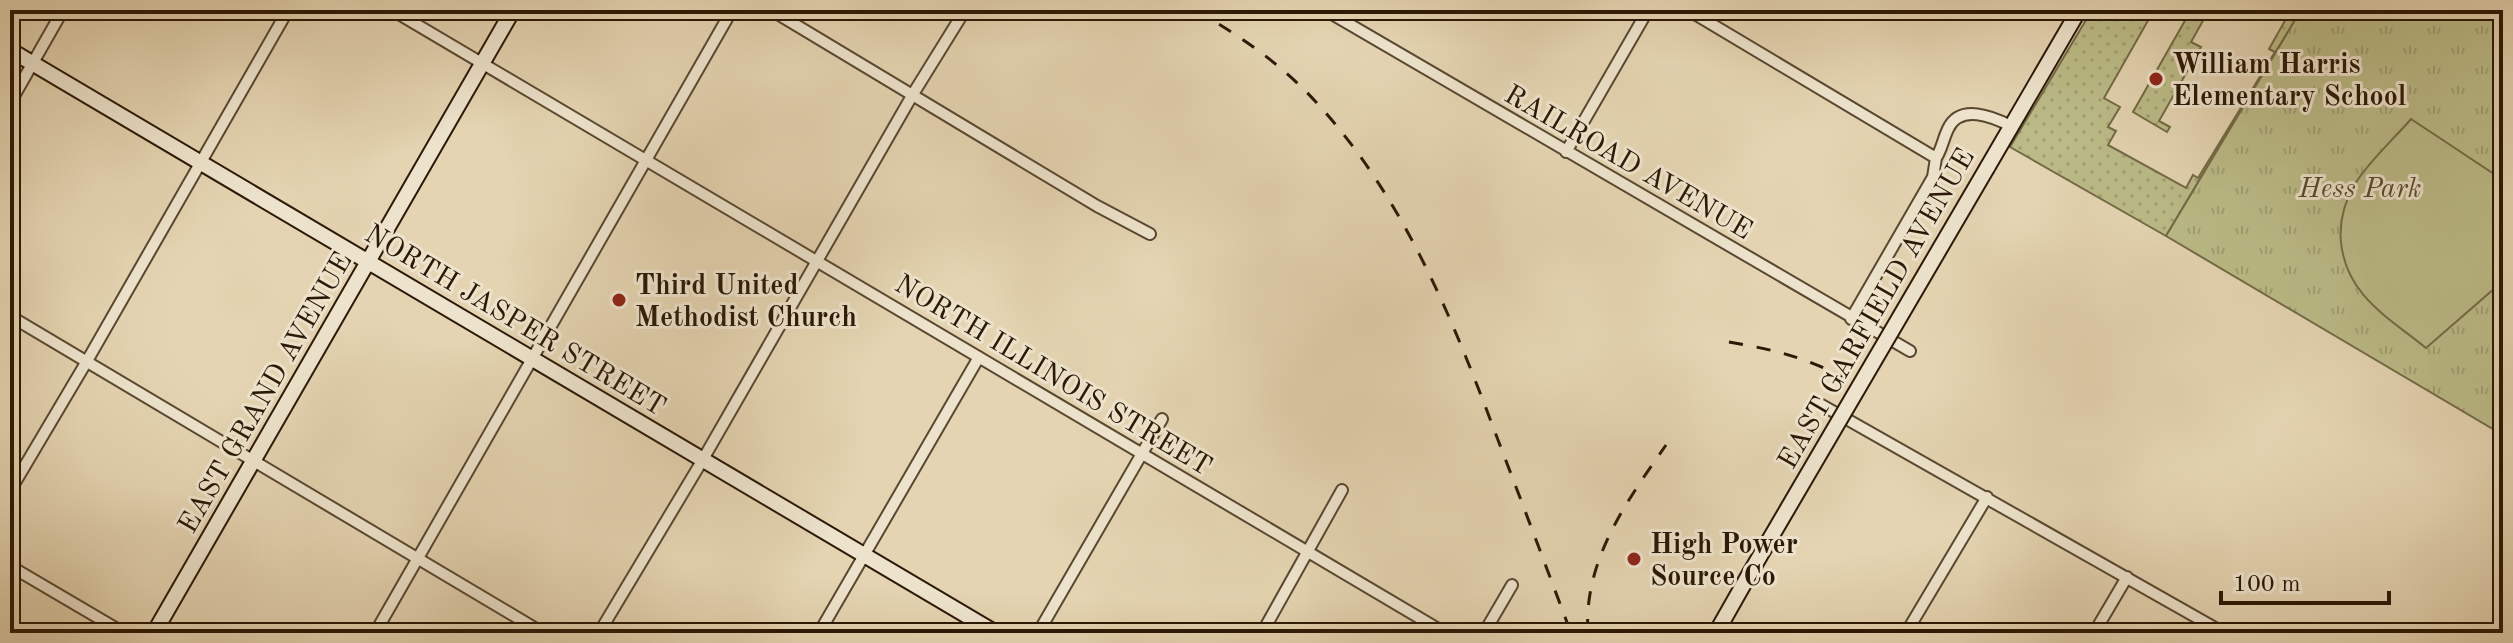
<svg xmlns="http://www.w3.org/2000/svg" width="2513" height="643" viewBox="0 0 2513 643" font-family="'Old Standard TT',serif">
  <defs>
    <pattern id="grass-dots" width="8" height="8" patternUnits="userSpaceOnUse" patternTransform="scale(2)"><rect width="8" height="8" fill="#bbbb87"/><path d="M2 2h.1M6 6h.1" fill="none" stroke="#a1a073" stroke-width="1.8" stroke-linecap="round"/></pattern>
    <pattern id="park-tufts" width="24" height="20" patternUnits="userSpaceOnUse" patternTransform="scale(2)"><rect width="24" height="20" fill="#bbbb87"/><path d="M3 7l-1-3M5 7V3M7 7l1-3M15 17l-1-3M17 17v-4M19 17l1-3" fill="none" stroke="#a1a073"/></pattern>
  </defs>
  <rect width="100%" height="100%" fill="#e4d4b1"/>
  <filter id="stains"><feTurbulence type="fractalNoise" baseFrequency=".0025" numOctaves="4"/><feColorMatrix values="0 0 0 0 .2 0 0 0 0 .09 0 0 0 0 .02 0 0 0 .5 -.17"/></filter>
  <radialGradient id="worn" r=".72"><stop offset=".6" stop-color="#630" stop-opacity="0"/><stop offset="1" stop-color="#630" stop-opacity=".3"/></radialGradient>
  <path fill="url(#grass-dots)" stroke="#736a46" stroke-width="2" d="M 2092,10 L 2154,10 L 2104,98 L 2120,107 L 2108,127 L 2116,131 L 2108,145 L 2186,188 L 2193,175 L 2198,178 L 2275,52 L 2269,49 L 2291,10 L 2301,10 L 2166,236 L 2010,147 Z
    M 2191,10 L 2209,10 L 2191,42 L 2201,47 L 2159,121 L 2170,127 L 2167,132 L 2133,112 Z"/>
  <path fill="url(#park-tufts)" stroke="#736a46" stroke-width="2" d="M 2301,10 L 2484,10 L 2503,21 L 2503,435 L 2166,236 Z"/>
  <path fill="#bbbb87" stroke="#736a46" stroke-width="2" d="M 2411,119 L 2503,180 L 2503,281 L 2426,348 C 2388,317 2346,295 2341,242 C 2339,222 2345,201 2355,184 C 2369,161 2394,139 2411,119 Z"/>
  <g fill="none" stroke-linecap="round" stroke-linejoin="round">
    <defs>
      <path id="street" d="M 392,10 L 1445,633
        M 771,10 L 1097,206 L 1150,234
        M 1325,10 L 1910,351
        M 1688,10 L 1936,158 C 1942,149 1943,139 1948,129 C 1960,103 1993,117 2011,126
        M 10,103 L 63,10
        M 1566,152 L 1648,10
        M 10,316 L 543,633
        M 1851,319 L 1933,177 L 1936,158
        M 1820,404 L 2224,633
        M 10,491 L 87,361 L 288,10
        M 10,566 L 124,633
        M 375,633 L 732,10
        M 599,633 L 702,461 L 913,94 L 965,10
        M 819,633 L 979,357
        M 1038,633 L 1162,419
        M 1262,633 L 1342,490
        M 1484,633 L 1512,585
        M 1906,633 L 1987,497
        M 2094,633 L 2127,577"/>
      <path id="secondary" d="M 10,50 L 996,633
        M 1987,168 L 2079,10
        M 154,633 L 513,10
        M 1716,633 L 1750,573"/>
    </defs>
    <use href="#street" stroke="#594730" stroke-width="14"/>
    <use href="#secondary" stroke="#2b1805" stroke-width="18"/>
    <use href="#street" stroke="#ede3cc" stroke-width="10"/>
    <use href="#secondary" stroke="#ede3cc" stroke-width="14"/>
    <path stroke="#2b1805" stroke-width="3" stroke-dasharray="14 14" stroke-linecap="butt" d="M 1195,10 C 1239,35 1281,64 1315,101 C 1404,197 1453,320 1498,440 C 1523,505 1547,569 1571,633
      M 1729,342 C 1776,350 1804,357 1847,379
      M 1588,633 C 1583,561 1627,501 1666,445"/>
    <defs>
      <path id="secondary-bridge" d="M 1750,573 L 1987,168"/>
    </defs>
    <use href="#secondary-bridge" stroke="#2b1805" stroke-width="18" stroke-linecap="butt"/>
    <use href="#secondary-bridge" stroke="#ede3cc" stroke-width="14"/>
  </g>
  <g fill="#8f2418" stroke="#ede3cc" stroke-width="3">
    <circle cx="2156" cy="79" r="8"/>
    <circle cx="619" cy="300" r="8"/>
    <circle cx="1634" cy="559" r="8"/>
  </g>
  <g text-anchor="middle" stroke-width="6" stroke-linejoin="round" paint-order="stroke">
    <g font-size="28" font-weight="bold" fill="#2b1805" stroke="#ede3cc" text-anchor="start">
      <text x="2172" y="73">William Harris<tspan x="2172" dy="32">Elementary School</tspan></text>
      <text x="635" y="294">Third United<tspan x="635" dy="32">Methodist Church</tspan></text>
      <text x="1650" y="553">High Power<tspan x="1650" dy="32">Source Co</tspan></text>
    </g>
    <g font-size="28" fill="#2b1805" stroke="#ede3cc">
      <text transform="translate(1629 161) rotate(30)" y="10">RAILROAD AVENUE</text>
      <text transform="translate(1875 308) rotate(-60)" y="10">EAST GARFIELD AVENUE</text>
      <text transform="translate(516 319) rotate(31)" y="10">NORTH JASPER STREET</text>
      <text transform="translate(1054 374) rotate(31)" y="10">NORTH ILLINOIS STREET</text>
      <text transform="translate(264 392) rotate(-60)" y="10">EAST GRAND AVENUE</text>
    </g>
    <g font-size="28" font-style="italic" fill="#56492c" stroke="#ede3cc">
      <text x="2360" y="197">Hess Park</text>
    </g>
  </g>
  <rect width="2513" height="643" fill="none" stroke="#e4d4b1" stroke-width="40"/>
  <rect x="12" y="12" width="2489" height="619" fill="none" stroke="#2b1805" stroke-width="4"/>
  <rect x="20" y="20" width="2473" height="603" fill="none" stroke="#2b1805" stroke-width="2"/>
  <path d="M2221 591v12h168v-12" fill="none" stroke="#2b1805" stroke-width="4"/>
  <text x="2233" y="591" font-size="24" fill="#2b1805" stroke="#ede3cc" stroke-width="6" paint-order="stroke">100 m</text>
  <rect width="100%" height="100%" filter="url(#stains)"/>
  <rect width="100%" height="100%" fill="url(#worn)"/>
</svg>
